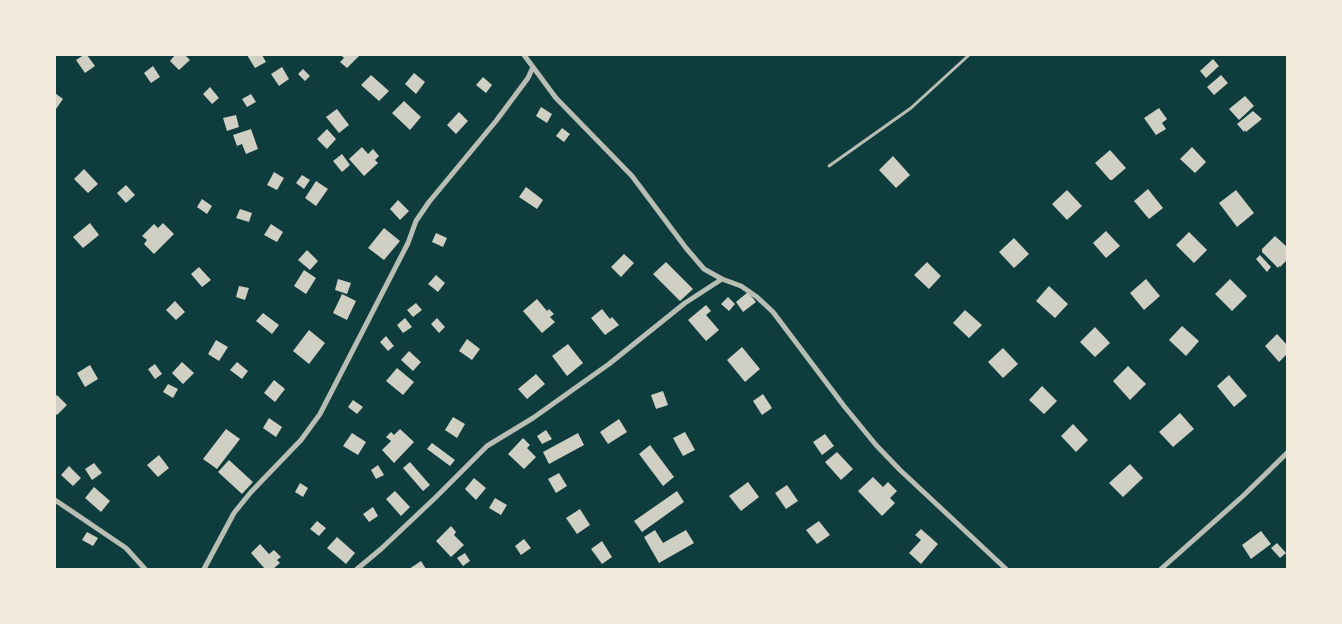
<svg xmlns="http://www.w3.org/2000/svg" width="1342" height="624" viewBox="0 0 1342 624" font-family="'Noto Sans',sans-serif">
  <rect width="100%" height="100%" fill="#0f3d3e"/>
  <path fill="#cfcfc3" d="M 84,55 L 87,55 L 95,66 L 85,73 L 76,60 Z
    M 175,55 L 185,55 L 190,60 L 179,70 L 170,61 Z
    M 247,55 L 262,55 L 266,62 L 255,68 Z
    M 341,55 L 360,55 L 347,68 L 340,62 L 344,58 Z
    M 1213,59 L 1219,66 L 1206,78 L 1200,71 Z
    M 153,66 L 160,77 L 151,83 L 144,73 Z
    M 282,67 L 289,79 L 279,86 L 271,74 Z
    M 303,69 L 310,76 L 305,81 L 298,74 Z
    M 414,73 L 425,82 L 416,94 L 405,84 Z
    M 371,75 L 389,91 L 379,101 L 361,85 Z
    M 1221,75 L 1228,83 L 1214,95 L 1207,87 Z
    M 483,77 L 492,85 L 486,93 L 476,85 Z
    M 210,87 L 219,98 L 212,104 L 203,94 Z
    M 55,93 L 63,99 L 56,109 L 55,108 Z
    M 251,94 L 256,102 L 247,107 L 242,99 Z
    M 1245,96 L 1254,106 L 1239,120 L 1229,109 Z
    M 404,101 L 421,117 L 410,130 L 392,113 Z
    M 541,107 L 552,114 L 547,123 L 536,116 Z
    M 1159,108 L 1167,119 L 1162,123 L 1166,129 L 1156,135 L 1144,118 Z
    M 337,109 L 349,125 L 339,133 L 326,117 Z
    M 1253,111 L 1262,119 L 1246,132 L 1245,130 L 1244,132 L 1237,124 Z
    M 459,112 L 468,121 L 456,134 L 447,125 Z
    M 236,115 L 239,127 L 227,131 L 223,118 Z
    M 562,128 L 570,134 L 564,142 L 556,136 Z
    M 251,129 L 258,149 L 246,154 L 242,144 L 237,146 L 233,135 Z
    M 327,129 L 336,139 L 327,149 L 317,139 Z
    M 362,147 L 368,154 L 373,149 L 379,156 L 375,160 L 378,163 L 364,176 L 349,159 Z
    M 1192,147 L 1206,162 L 1195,173 L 1180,159 Z
    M 1110,150 L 1126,168 L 1112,180 L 1110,180 L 1095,163 Z
    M 342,154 L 350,165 L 342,172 L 333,161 Z
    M 893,156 L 910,175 L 896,188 L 879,170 Z
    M 84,169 L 98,184 L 88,193 L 74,179 Z
    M 274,172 L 284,178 L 277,190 L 267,185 Z
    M 302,175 L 310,180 L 304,189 L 296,183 Z
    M 316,181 L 328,189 L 316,206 L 305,198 Z
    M 126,185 L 135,195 L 126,203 L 117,193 Z
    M 526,187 L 543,200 L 537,209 L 519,197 Z
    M 1148,189 L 1163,208 L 1149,219 L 1134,201 Z
    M 1067,190 L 1082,206 L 1067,220 L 1052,204 Z
    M 1236,190 L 1254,213 L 1237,227 L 1219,203 Z
    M 202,199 L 212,206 L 207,214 L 197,207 Z
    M 398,200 L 409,211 L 400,220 L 390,209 Z
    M 240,209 L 252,213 L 249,222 L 236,218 Z
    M 90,223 L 99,235 L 83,248 L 73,237 Z
    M 163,223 L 174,234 L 154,254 L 144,244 L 147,240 L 142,236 L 154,224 L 158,228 Z
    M 271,224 L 283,232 L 277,242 L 264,235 Z
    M 384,228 L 400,241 L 384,260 L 368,248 Z
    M 1106,231 L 1120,246 L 1106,258 L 1093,243 Z
    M 1189,232 L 1207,250 L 1194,263 L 1176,245 Z
    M 436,233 L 447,238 L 443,247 L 432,242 Z
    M 1275,236 L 1287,247 L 1287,260 L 1280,267 L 1279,266 L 1278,268 L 1262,252 L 1262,249 Z
    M 1014,238 L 1029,254 L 1014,268 L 999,252 Z
    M 307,250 L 318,261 L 310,270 L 298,260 Z
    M 624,254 L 634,263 L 621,277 L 611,267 Z
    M 1260,255 L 1271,267 L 1267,272 L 1256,259 Z
    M 666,262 L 693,289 L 680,301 L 653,274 Z
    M 927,262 L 941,276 L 929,289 L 914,275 Z
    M 199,267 L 211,280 L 202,287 L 191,274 Z
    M 304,270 L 316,278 L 306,294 L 294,286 Z
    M 436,275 L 445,283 L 438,292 L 428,284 Z
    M 338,279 L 351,283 L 347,294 L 335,290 Z
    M 1146,279 L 1160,296 L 1144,310 L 1130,293 Z
    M 1230,279 L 1247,296 L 1232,311 L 1215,294 Z
    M 239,286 L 249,288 L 245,300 L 236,297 Z
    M 1049,286 L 1068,304 L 1055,318 L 1036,301 Z
    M 748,292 L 756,302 L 743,312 L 736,302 Z
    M 342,294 L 356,301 L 347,320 L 333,313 Z
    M 728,297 L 735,304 L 729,311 L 721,304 Z
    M 537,299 L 547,311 L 549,309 L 554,314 L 550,317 L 555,322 L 542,333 L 523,311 Z
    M 175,301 L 185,312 L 176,320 L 166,310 Z
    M 416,303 L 422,310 L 413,317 L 407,310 Z
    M 706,305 L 711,311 L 706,315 L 719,330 L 706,341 L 688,320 Z
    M 602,309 L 610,319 L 612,317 L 619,325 L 605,335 L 591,318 Z
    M 965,310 L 982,325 L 969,338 L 953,323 Z
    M 263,313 L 279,325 L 272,334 L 256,321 Z
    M 405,318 L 412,327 L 403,333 L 397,325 Z
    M 437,318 L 445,327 L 439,333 L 431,324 Z
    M 1182,326 L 1199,341 L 1186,356 L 1169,340 Z
    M 1095,327 L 1110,343 L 1095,357 L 1080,342 Z
    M 309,330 L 325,343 L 309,364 L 293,351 Z
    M 1277,334 L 1287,345 L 1287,354 L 1279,362 L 1265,346 Z
    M 386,336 L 394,346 L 388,351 L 380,342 Z
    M 467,339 L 480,349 L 472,360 L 459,351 Z
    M 216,340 L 228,347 L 219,361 L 208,354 Z
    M 568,344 L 583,363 L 567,376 L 552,356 Z
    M 742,347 L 760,369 L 745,382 L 727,360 Z
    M 1003,348 L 1018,364 L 1003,378 L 988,362 Z
    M 409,351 L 421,362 L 413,371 L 401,360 Z
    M 182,362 L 194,373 L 183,384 L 172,373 Z
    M 237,362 L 248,371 L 242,379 L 230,370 Z
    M 155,364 L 162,374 L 155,379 L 148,369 Z
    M 90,365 L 98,379 L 85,387 L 77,373 Z
    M 1128,366 L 1146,384 L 1130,400 L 1113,381 Z
    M 397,368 L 414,382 L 403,395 L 386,381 Z
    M 536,374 L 545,384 L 527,399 L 518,389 Z
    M 1229,375 L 1247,396 L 1234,407 L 1217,386 Z
    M 274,380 L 285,389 L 275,402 L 264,393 Z
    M 168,384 L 178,389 L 173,398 L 163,392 Z
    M 1042,386 L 1057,401 L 1044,414 L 1029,400 Z
    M 663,391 L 668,405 L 656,409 L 651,395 Z
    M 763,394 L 772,408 L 762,415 L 753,401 Z
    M 57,395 L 67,405 L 57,415 L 55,413 L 55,397 Z
    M 353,400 L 363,407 L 357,414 L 348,407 Z
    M 1180,413 L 1194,429 L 1173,447 L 1159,432 Z
    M 453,417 L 465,424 L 457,438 L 445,430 Z
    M 269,418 L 282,427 L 276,437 L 263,428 Z
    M 619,419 L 627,432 L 608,444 L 600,432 Z
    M 1073,424 L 1088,440 L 1076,452 L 1061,436 Z
    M 226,429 L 240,439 L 217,469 L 203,459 Z
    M 400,429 L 414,442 L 394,463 L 382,450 L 391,441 L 386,437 L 391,432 L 394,435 Z
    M 546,430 L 552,439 L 542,444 L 537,436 Z
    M 685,432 L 695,450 L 683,456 L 673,438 Z
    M 352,433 L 366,442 L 358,455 L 343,446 Z
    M 578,433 L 584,445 L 549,464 L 543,452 Z
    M 825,434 L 834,446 L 822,455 L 813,442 Z
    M 523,438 L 530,445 L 527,448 L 536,457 L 524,469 L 508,454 Z
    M 432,443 L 455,460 L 450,466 L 427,449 Z
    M 650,445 L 674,477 L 663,486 L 639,454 Z
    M 837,452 L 853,469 L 841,480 L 825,462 Z
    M 159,455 L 169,468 L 158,477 L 147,465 Z
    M 229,460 L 253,482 L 242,494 L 218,472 Z
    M 410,462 L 430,485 L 423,491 L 403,468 Z
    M 94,463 L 102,473 L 92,480 L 85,469 Z
    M 1130,464 L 1143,478 L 1123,497 L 1109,483 Z
    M 378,465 L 384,475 L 376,479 L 371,470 Z
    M 69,466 L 81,478 L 73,486 L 61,475 Z
    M 559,473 L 567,486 L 556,493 L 548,479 Z
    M 873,477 L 883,487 L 888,482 L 897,491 L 890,498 L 895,503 L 882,516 L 858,491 Z
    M 474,478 L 486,488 L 476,500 L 465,489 Z
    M 748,482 L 759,497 L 741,511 L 729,496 Z
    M 300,483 L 308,488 L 303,497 L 295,492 Z
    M 787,485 L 798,501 L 786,509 L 775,493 Z
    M 94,487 L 110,501 L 101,512 L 85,498 Z
    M 395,491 L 410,507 L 401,516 L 386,499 Z
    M 677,491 L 684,502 L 642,532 L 634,521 Z
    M 495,498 L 507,505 L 501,515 L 489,508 Z
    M 373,507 L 378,516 L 369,522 L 363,514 Z
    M 580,509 L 590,525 L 577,534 L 566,518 Z
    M 317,521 L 326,528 L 319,536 L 310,529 Z
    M 819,521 L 830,535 L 817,544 L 806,530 Z
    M 451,526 L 456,532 L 454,535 L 464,545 L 451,557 L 436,541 Z
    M 921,529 L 938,544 L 921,564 L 909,553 L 921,540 L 915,535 Z
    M 655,530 L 663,543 L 686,530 L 694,543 L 659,563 L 644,537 Z
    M 1261,531 L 1271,544 L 1251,559 L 1242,545 Z
    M 87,532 L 98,538 L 93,546 L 82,540 Z
    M 337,537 L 355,553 L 346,564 L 327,548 Z
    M 524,539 L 531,548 L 521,555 L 515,546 Z
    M 602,541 L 612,557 L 602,564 L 591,549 Z
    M 1277,543 L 1286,553 L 1280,558 L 1271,548 Z
    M 260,544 L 269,554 L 274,550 L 281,557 L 277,560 L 280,563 L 273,569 L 265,569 L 251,553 Z
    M 465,553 L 470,561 L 463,566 L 457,558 Z
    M 421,561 L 426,569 L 409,569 Z"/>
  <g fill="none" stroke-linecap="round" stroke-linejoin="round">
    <path stroke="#b8beb3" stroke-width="3" d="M 829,166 L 911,108 L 969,55"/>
    <path stroke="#b8beb3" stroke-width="5" d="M 533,67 L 556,98 L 632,176 L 686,248 L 704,269 L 722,279 L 741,286 L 757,297 L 773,312 L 844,406 L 876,445 L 900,470 L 1006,569
      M 55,500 L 126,548 L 145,569
      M 204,569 L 234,513 L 251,492 L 301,440 L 320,414 L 408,243 L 416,221 L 429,202 L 496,121 L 528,78 L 533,67 L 524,55
      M 357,569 L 381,549 L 435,498 L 487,446 L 533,418 L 609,364 L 685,303 L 722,279
      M 1161,569 L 1243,496 L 1287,453"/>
  </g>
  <rect width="1342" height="624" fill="none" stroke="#f1e9da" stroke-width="112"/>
</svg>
